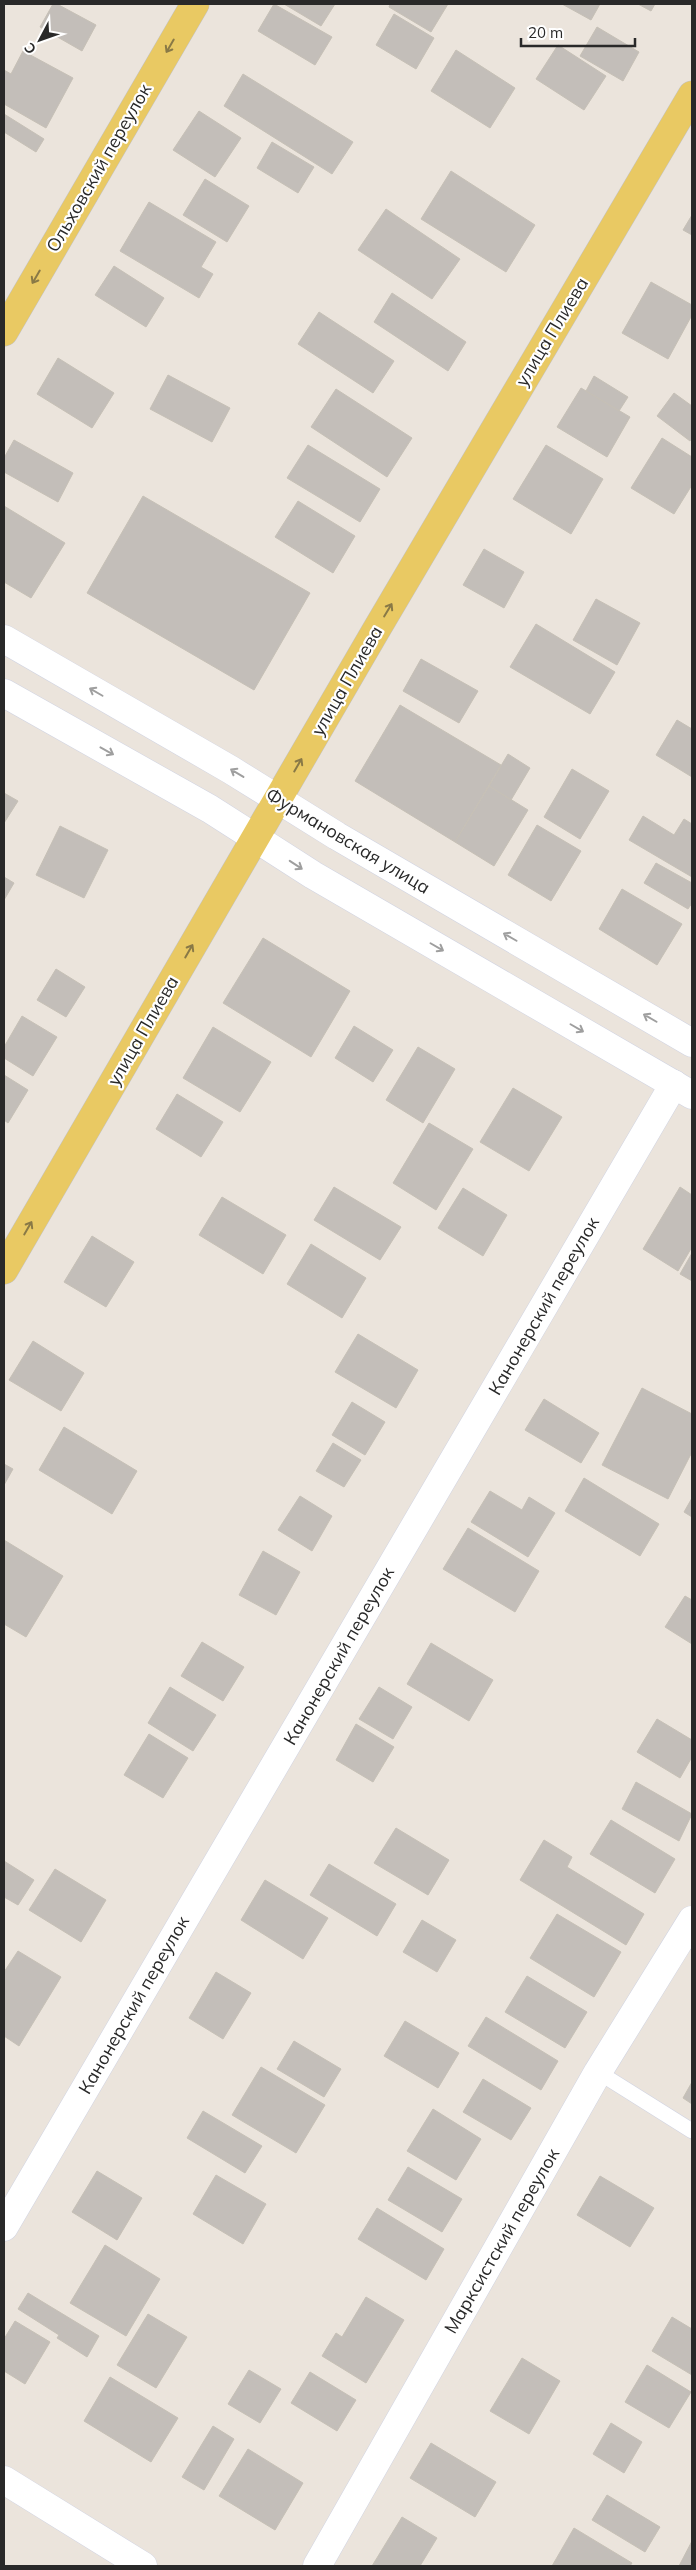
<svg xmlns="http://www.w3.org/2000/svg" width="696" height="2570" viewBox="0 0 696 2570" font-family="Mulish,sans-serif">
  <rect width="100%" height="100%" fill="#ebe4dc"/>
  <path fill="#c3beb9" stroke="#c6c0b6" d="M 53,4 L 57,4 L 96,25 L 82,51 L 40,27 Z
    M 274,4 L 332,37 L 315,65 L 258,31 Z
    M 284,4 L 335,4 L 321,26 Z
    M 390,4 L 448,4 L 431,32 L 389,7 Z
    M 562,4 L 600,4 L 591,20 Z
    M 638,4 L 655,4 L 651,11 Z
    M 394,14 L 434,38 L 416,69 L 376,45 Z
    M 597,27 L 639,52 L 623,81 L 580,56 Z
    M 558,45 L 606,76 L 584,110 L 536,79 Z
    M 456,50 L 515,88 L 490,128 L 431,91 Z
    M 23,51 L 73,78 L 46,128 L 4,104 L 4,70 L 11,74 Z
    M 243,74 L 353,142 L 332,174 L 224,106 Z
    M 199,111 L 241,138 L 215,177 L 173,150 Z
    M 4,114 L 44,139 L 36,152 L 4,132 Z
    M 272,142 L 314,167 L 298,193 L 257,168 Z
    M 451,171 L 535,225 L 506,272 L 421,219 Z
    M 205,179 L 249,206 L 227,242 L 183,215 Z
    M 149,202 L 216,242 L 201,267 L 213,274 L 199,298 L 120,251 Z
    M 386,209 L 460,259 L 432,299 L 358,250 Z
    M 692,215 L 692,235 L 683,230 Z
    M 114,266 L 164,298 L 146,327 L 95,295 Z
    M 651,282 L 692,305 L 692,315 L 668,359 L 622,333 Z
    M 392,293 L 466,342 L 448,371 L 374,322 Z
    M 319,312 L 394,361 L 373,393 L 298,344 Z
    M 58,358 L 114,393 L 92,428 L 37,394 Z
    M 168,375 L 230,408 L 212,442 L 150,409 Z
    M 594,376 L 628,397 L 619,411 L 586,391 Z
    M 581,388 L 630,417 L 607,457 L 557,427 Z
    M 336,389 L 412,438 L 387,477 L 311,427 Z
    M 674,393 L 692,406 L 692,438 L 690,441 L 657,416 Z
    M 662,438 L 692,457 L 692,485 L 674,514 L 631,488 Z
    M 14,440 L 73,473 L 58,502 L 4,472 L 4,458 Z
    M 308,445 L 380,489 L 360,522 L 287,478 Z
    M 546,445 L 603,479 L 571,534 L 513,499 Z
    M 143,496 L 310,593 L 254,690 L 87,593 Z
    M 298,501 L 355,536 L 333,573 L 275,537 Z
    M 4,506 L 65,543 L 31,598 L 4,582 Z
    M 484,549 L 524,572 L 504,608 L 463,585 Z
    M 596,599 L 640,623 L 617,665 L 573,640 Z
    M 536,624 L 615,672 L 590,714 L 510,667 Z
    M 421,659 L 478,691 L 459,723 L 403,691 Z
    M 400,705 L 501,765 L 455,842 L 355,781 Z
    M 677,720 L 692,729 L 692,777 L 656,755 Z
    M 508,754 L 530,768 L 511,800 L 489,786 Z
    M 572,769 L 609,791 L 580,839 L 544,817 Z
    M 489,786 L 528,810 L 494,866 L 455,842 Z
    M 4,793 L 18,801 L 4,823 Z
    M 643,816 L 674,835 L 684,819 L 692,824 L 692,877 L 629,840 Z
    M 537,825 L 581,851 L 551,901 L 508,875 Z
    M 60,826 L 108,850 L 84,898 L 36,875 Z
    M 656,863 L 692,883 L 692,903 L 688,909 L 644,883 Z
    M 4,877 L 14,883 L 4,900 Z
    M 622,889 L 682,924 L 657,965 L 599,929 Z
    M 263,938 L 350,991 L 311,1057 L 223,1003 Z
    M 56,969 L 85,987 L 66,1017 L 37,1000 Z
    M 22,1016 L 57,1037 L 33,1076 L 4,1058 L 4,1047 Z
    M 354,1026 L 393,1050 L 373,1082 L 335,1058 Z
    M 213,1027 L 271,1062 L 240,1112 L 183,1078 Z
    M 418,1047 L 455,1069 L 423,1123 L 386,1100 Z
    M 4,1075 L 28,1090 L 8,1123 L 4,1120 Z
    M 513,1088 L 562,1117 L 529,1171 L 480,1142 Z
    M 177,1094 L 223,1122 L 201,1157 L 156,1129 Z
    M 429,1123 L 473,1149 L 436,1210 L 393,1183 Z
    M 334,1187 L 401,1227 L 380,1260 L 314,1220 Z
    M 680,1187 L 692,1195 L 692,1247 L 678,1271 L 643,1249 Z
    M 463,1188 L 507,1215 L 483,1256 L 438,1228 Z
    M 222,1197 L 286,1235 L 263,1274 L 199,1235 Z
    M 92,1236 L 134,1262 L 106,1307 L 64,1282 Z
    M 311,1244 L 366,1278 L 342,1318 L 287,1284 Z
    M 692,1253 L 692,1281 L 680,1274 Z
    M 358,1334 L 418,1370 L 396,1408 L 335,1372 Z
    M 33,1341 L 84,1373 L 61,1411 L 9,1380 Z
    M 642,1388 L 692,1414 L 692,1452 L 668,1499 L 602,1465 Z
    M 544,1399 L 599,1433 L 581,1463 L 525,1430 Z
    M 352,1402 L 385,1422 L 365,1455 L 332,1435 Z
    M 64,1427 L 137,1471 L 112,1514 L 39,1470 Z
    M 333,1443 L 361,1460 L 344,1487 L 316,1471 Z
    M 4,1464 L 13,1469 L 4,1485 Z
    M 584,1478 L 659,1524 L 640,1556 L 565,1511 Z
    M 490,1491 L 522,1510 L 529,1497 L 555,1513 L 528,1557 L 471,1522 Z
    M 300,1496 L 332,1516 L 312,1551 L 278,1530 Z
    M 692,1498 L 692,1517 L 684,1512 Z
    M 468,1528 L 539,1571 L 515,1612 L 443,1569 Z
    M 4,1540 L 63,1576 L 26,1637 L 4,1624 Z
    M 263,1551 L 300,1572 L 276,1615 L 239,1595 Z
    M 685,1596 L 692,1600 L 692,1644 L 665,1627 Z
    M 202,1642 L 244,1667 L 223,1701 L 181,1676 Z
    M 431,1643 L 493,1680 L 469,1721 L 407,1684 Z
    M 170,1687 L 216,1715 L 193,1751 L 148,1723 Z
    M 379,1687 L 412,1707 L 393,1739 L 359,1719 Z
    M 657,1719 L 692,1740 L 692,1757 L 680,1778 L 637,1752 Z
    M 356,1724 L 394,1747 L 373,1782 L 336,1760 Z
    M 149,1734 L 188,1758 L 163,1798 L 124,1775 Z
    M 636,1782 L 692,1814 L 679,1841 L 622,1809 Z
    M 611,1820 L 675,1859 L 655,1893 L 590,1854 Z
    M 396,1828 L 449,1860 L 428,1895 L 374,1863 Z
    M 544,1840 L 572,1857 L 567,1867 L 644,1914 L 626,1945 L 520,1880 Z
    M 4,1861 L 34,1880 L 18,1905 L 4,1897 Z
    M 329,1864 L 396,1904 L 377,1936 L 310,1895 Z
    M 55,1869 L 106,1900 L 81,1942 L 29,1910 Z
    M 265,1880 L 328,1918 L 303,1959 L 241,1920 Z
    M 557,1914 L 621,1952 L 594,1997 L 530,1958 Z
    M 422,1920 L 456,1940 L 437,1972 L 403,1952 Z
    M 18,1951 L 61,1977 L 19,2046 L 4,2036 L 4,1972 Z
    M 216,1972 L 251,1993 L 223,2039 L 189,2018 Z
    M 527,1976 L 587,2012 L 565,2048 L 505,2012 Z
    M 486,2017 L 558,2061 L 541,2090 L 468,2046 Z
    M 405,2021 L 459,2053 L 438,2088 L 384,2056 Z
    M 294,2041 L 341,2069 L 324,2097 L 277,2069 Z
    M 261,2067 L 325,2105 L 296,2153 L 232,2115 Z
    M 483,2079 L 531,2108 L 511,2140 L 463,2112 Z
    M 692,2082 L 692,2104 L 683,2098 Z
    M 433,2109 L 481,2139 L 456,2180 L 407,2151 Z
    M 203,2111 L 262,2146 L 245,2173 L 187,2138 Z
    M 408,2167 L 462,2199 L 442,2232 L 388,2200 Z
    M 97,2171 L 142,2198 L 117,2240 L 72,2212 Z
    M 216,2175 L 266,2204 L 243,2244 L 193,2214 Z
    M 600,2176 L 654,2208 L 630,2247 L 577,2215 Z
    M 377,2208 L 444,2249 L 426,2280 L 358,2239 Z
    M 105,2245 L 160,2279 L 126,2336 L 70,2303 Z
    M 28,2293 L 99,2336 L 87,2357 L 57,2338 L 59,2335 L 18,2309 Z
    M 366,2297 L 404,2320 L 366,2383 L 322,2356 L 336,2333 L 342,2337 Z
    M 148,2314 L 187,2337 L 156,2388 L 117,2365 Z
    M 672,2317 L 692,2329 L 692,2375 L 652,2351 Z
    M 15,2321 L 50,2342 L 25,2384 L 4,2371 L 4,2339 Z
    M 522,2358 L 560,2381 L 529,2434 L 490,2411 Z
    M 647,2365 L 691,2392 L 669,2428 L 625,2402 Z
    M 249,2370 L 281,2389 L 260,2423 L 228,2404 Z
    M 310,2372 L 356,2400 L 337,2431 L 291,2403 Z
    M 110,2377 L 178,2418 L 151,2462 L 84,2421 Z
    M 611,2423 L 642,2442 L 624,2473 L 593,2454 Z
    M 213,2426 L 234,2439 L 204,2490 L 182,2477 Z
    M 431,2443 L 496,2482 L 475,2517 L 410,2478 Z
    M 248,2449 L 303,2483 L 275,2530 L 219,2496 Z
    M 607,2495 L 660,2527 L 645,2552 L 592,2520 Z
    M 402,2517 L 437,2538 L 420,2566 L 372,2566 Z
    M 574,2528 L 632,2563 L 630,2566 L 552,2566 Z
    M 692,2541 L 692,2566 L 679,2566 Z"/>
  <g fill="none" stroke-linecap="round" stroke-linejoin="round">
    <defs>
      <path id="lane" d="M 598,2072 L 692,2131"/>
      <path id="street" d="M 4,2227 L 674,1084
        M 4,2480 L 143,2566
        M 317,2566 L 598,2072 L 692,1920"/>
      <path id="secondary" d="M 4,639 L 231,770 L 337,836 L 692,1043
        M 4,693 L 210,809 L 313,875 L 692,1095"/>
      <path id="primary" d="M 4,332 L 195,4
        M 4,1270 L 375,632 L 692,95"/>
    </defs>
    <use href="#lane" stroke="#d1d4e2" stroke-width="16"/>
    <use href="#street" stroke="#d1d4e2" stroke-width="29"/>
    <use href="#secondary" stroke="#d1d4e2" stroke-width="29"/>
    <use href="#primary" stroke="#c3c3c3" stroke-width="29"/>
    <use href="#lane" stroke="#fff" stroke-width="15"/>
    <use href="#street" stroke="#fff" stroke-width="28"/>
    <use href="#secondary" stroke="#fff" stroke-width="28"/>
    <use href="#primary" stroke="#e9c963" stroke-width="28"/>
  </g>
  <defs><path id="oneway-shaft" d="M-6 0H5M1.5-3L5.5 0L1.5 3" fill="none" stroke-width="1.6" stroke-linecap="round" stroke-linejoin="round" transform="scale(1.25)"/></defs>
  <g stroke="#897946">
    <use href="#oneway-shaft" transform="translate(170 46) rotate(120)"/>
    <use href="#oneway-shaft" transform="translate(36 277) rotate(120)"/>
    <use href="#oneway-shaft" transform="translate(388 610) rotate(-59)"/>
    <use href="#oneway-shaft" transform="translate(298 765) rotate(-60)"/>
    <use href="#oneway-shaft" transform="translate(189 951) rotate(-60)"/>
    <use href="#oneway-shaft" transform="translate(28 1228) rotate(-60)"/>
  </g>
  <g stroke="#9f9f9f">
    <use href="#oneway-shaft" transform="translate(96 692) rotate(-150)"/>
    <use href="#oneway-shaft" transform="translate(107 751) rotate(29)"/>
    <use href="#oneway-shaft" transform="translate(237 773) rotate(-149)"/>
    <use href="#oneway-shaft" transform="translate(296 865) rotate(33)"/>
    <use href="#oneway-shaft" transform="translate(510 937) rotate(-150)"/>
    <use href="#oneway-shaft" transform="translate(437 947) rotate(30)"/>
    <use href="#oneway-shaft" transform="translate(650 1018) rotate(-150)"/>
    <use href="#oneway-shaft" transform="translate(577 1028) rotate(30)"/>
  </g>
  <g text-anchor="middle" stroke-width="4.5" stroke-linejoin="round" paint-order="stroke">
    <g font-size="18" fill="#292929" stroke="#fff">
      <text transform="translate(99 168) rotate(-60)" y="6">Ольховский переулок</text>
      <text transform="translate(552 332) rotate(-59)" y="6">улица Плиева</text>
      <text transform="translate(347 681) rotate(-60)" y="6">улица Плиева</text>
      <text transform="translate(348 841) rotate(31)" y="6">Фурмановская улица</text>
      <text transform="translate(143 1031) rotate(-60)" y="6">улица Плиева</text>
      <text transform="translate(544 1306) rotate(-60)" y="6">Канонерский переулок</text>
      <text transform="translate(339 1656) rotate(-60)" y="6">Канонерский переулок</text>
      <text transform="translate(134 2005) rotate(-60)" y="6">Канонерский переулок</text>
      <text transform="translate(502 2241) rotate(-60)" y="6">Марксистский переулок</text>
    </g>
  </g>
  <rect width="696" height="2570" fill="none" stroke="#292929" stroke-width="10"/>
  <g transform="translate(40 40) rotate(229)" stroke="#ffffff" stroke-width="4" paint-order="stroke">
  <path d="M0-4L9 19L0 12L-9 19Z" fill="#292929"/>
  <text y="-8" font-size="14" font-weight="bold" text-anchor="middle" fill="#292929">С</text>
  </g>
  <path d="M521 38v8h114v-8" fill="none" stroke="#292929" stroke-width="2.5"/>
  <text x="528" y="38" font-size="15" fill="#292929" stroke="#ffffff" stroke-width="4" paint-order="stroke">20 m</text>
</svg>
